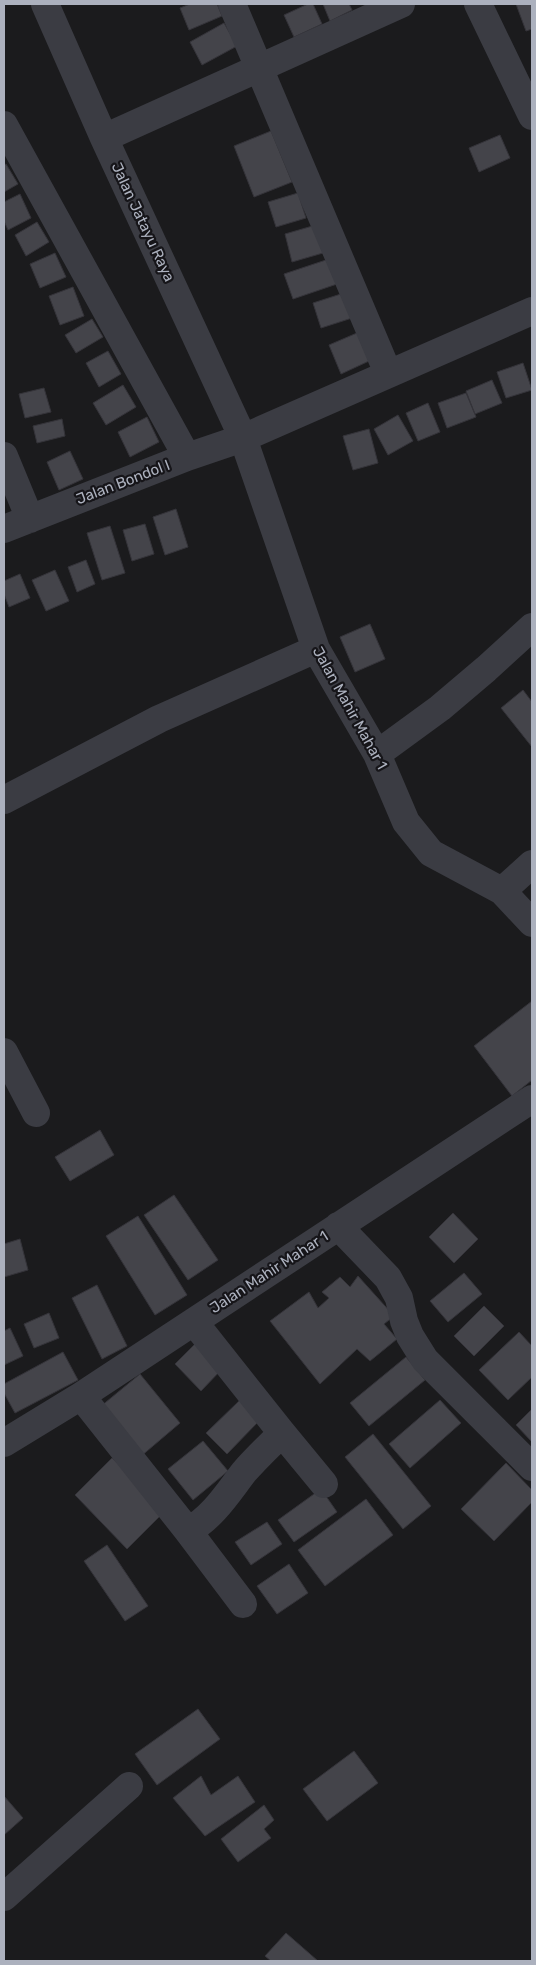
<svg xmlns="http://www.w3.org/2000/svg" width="536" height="1965" viewBox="0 0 536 1965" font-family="Rubik,sans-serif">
  <rect width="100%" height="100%" fill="#1b1b1d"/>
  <path fill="#44444a" stroke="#35343a" d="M 190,4 L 217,4 L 222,16 L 189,30 L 180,8 Z
    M 308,4 L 313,4 L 322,24 L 294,37 L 284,15 Z
    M 323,4 L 349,4 L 352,10 L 330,21 Z
    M 516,4 L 532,4 L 532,29 L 526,31 Z
    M 224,23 L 237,46 L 202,65 L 190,42 Z
    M 271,131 L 292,182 L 254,197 L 234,146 Z
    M 500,135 L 510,158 L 479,172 L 469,148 Z
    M 6,164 L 18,184 L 4,192 L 4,165 Z
    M 298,193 L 306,218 L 276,227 L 268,202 Z
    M 20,194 L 31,218 L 8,230 L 4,221 L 4,202 Z
    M 37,222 L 49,242 L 26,256 L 15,235 Z
    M 316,225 L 323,253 L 292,262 L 285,234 Z
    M 55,253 L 66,277 L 40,288 L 30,264 Z
    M 329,259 L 337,284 L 293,299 L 284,274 Z
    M 73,287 L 84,316 L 60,325 L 49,296 Z
    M 344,293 L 352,318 L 321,328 L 313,303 Z
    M 92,319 L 103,337 L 76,353 L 65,335 Z
    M 357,333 L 369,361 L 341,374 L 329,345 Z
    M 108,351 L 121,374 L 99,387 L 86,363 Z
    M 523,363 L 532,390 L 506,398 L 497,372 Z
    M 492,380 L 502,403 L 475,414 L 466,391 Z
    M 123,385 L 136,407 L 106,425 L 93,403 Z
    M 44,388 L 51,412 L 25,418 L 19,394 Z
    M 466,393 L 476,417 L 447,428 L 438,403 Z
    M 428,403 L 440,432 L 418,441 L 406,413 Z
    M 398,415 L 413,441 L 388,455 L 374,429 Z
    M 147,417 L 159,442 L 130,457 L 118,432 Z
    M 62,419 L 65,436 L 37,443 L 33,426 Z
    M 369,429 L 378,463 L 353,470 L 343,436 Z
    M 70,451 L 83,479 L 59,490 L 47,462 Z
    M 176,509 L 188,547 L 165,555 L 153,517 Z
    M 145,524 L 154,554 L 132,561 L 123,530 Z
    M 110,526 L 125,573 L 102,580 L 87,533 Z
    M 86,560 L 95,584 L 77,592 L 68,567 Z
    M 55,570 L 69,601 L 46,611 L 32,580 Z
    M 20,574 L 30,598 L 9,607 L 4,594 L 4,581 Z
    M 370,624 L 385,659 L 355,672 L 340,637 Z
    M 523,690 L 532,702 L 532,747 L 501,708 Z
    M 532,1001 L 532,1080 L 512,1096 L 474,1046 Z
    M 100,1130 L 114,1155 L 70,1181 L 55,1157 Z
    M 174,1195 L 218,1260 L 188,1280 L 144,1215 Z
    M 453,1213 L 478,1239 L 454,1263 L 429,1237 Z
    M 138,1216 L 187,1295 L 155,1315 L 106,1236 Z
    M 20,1239 L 28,1270 L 4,1277 L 4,1244 Z
    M 464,1273 L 482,1294 L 448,1322 L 430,1301 Z
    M 358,1276 L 394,1316 L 384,1324 L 397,1339 L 370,1361 L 357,1349 L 320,1384 L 270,1321 L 309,1292 L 318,1308 L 329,1298 L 322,1292 L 340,1277 L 350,1287 Z
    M 97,1285 L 127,1346 L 102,1359 L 72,1298 Z
    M 484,1306 L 504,1326 L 474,1356 L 454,1336 Z
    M 49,1313 L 59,1338 L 34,1348 L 24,1324 Z
    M 10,1328 L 23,1356 L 4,1365 L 4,1331 Z
    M 519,1332 L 532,1346 L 532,1377 L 508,1400 L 479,1370 Z
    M 196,1343 L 222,1369 L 201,1391 L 175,1364 Z
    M 63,1352 L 78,1380 L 15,1413 L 4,1393 L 4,1384 Z
    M 406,1357 L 425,1380 L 369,1426 L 350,1403 Z
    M 140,1374 L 180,1423 L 140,1457 L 100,1407 Z
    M 240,1400 L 260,1420 L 227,1454 L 206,1433 Z
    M 440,1400 L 461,1423 L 410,1468 L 389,1444 Z
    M 532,1409 L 532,1442 L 516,1425 Z
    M 373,1434 L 431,1506 L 403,1529 L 345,1457 Z
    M 203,1441 L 228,1471 L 193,1500 L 168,1469 Z
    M 112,1458 L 165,1511 L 127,1549 L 75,1495 Z
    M 506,1463 L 532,1490 L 532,1502 L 494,1541 L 461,1509 Z
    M 321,1489 L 337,1512 L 294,1542 L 278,1520 Z
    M 366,1499 L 393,1535 L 325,1586 L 298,1550 Z
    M 267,1522 L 282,1544 L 251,1565 L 235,1542 Z
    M 107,1545 L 148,1606 L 125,1621 L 84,1561 Z
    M 289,1564 L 308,1593 L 277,1614 L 257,1586 Z
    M 198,1709 L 220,1739 L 157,1785 L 135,1754 Z
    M 354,1751 L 378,1783 L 327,1821 L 303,1789 Z
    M 201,1776 L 211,1795 L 238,1776 L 255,1802 L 205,1836 L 173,1798 Z
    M 4,1796 L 23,1818 L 4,1835 Z
    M 264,1805 L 274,1820 L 264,1829 L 271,1838 L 238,1862 L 221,1839 Z
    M 286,1933 L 318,1961 L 271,1961 L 265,1956 Z"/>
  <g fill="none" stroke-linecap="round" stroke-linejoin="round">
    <path stroke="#3b3c43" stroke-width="28" d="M 45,4 L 104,138 L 243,438 L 316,649 L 377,754 L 406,822 L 431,853 L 502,891 L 532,923
      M 232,4 L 388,373
      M 478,4 L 532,116
      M 4,125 L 187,457
      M 104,138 L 401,4
      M 4,456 L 30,519
      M 4,529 L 187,457 L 243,438 L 532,311
      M 377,754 L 440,708 L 486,669 L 532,627
      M 4,800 L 159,719 L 316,649
      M 502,891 L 532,864
      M 4,1052 L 36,1113
      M 338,1226 L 388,1278 L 399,1298 L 404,1321 L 410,1336 L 425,1360 L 532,1467
      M 81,1396 L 188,1531 C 213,1517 227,1494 244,1472 C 256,1458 269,1446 282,1433 L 194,1322
      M 282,1433 L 324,1484
      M 4,1443 L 81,1396 L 532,1099
      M 188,1531 L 243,1604
      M 4,1897 L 129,1786"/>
  </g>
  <g text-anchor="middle" stroke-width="4.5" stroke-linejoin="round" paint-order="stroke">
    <g font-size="15" fill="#acb1be" stroke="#161519">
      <text transform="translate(143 222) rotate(65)" y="5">Jalan Jatayu Raya</text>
      <text transform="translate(123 482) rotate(-21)" y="5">Jalan Bondol I</text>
      <text transform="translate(350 708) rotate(61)" y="5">Jalan Mahir Mahar 1</text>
      <text transform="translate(269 1272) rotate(-33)" y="5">Jalan Mahir Mahar 1</text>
    </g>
  </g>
  <rect width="536" height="1965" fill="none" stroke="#acb1be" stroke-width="10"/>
</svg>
